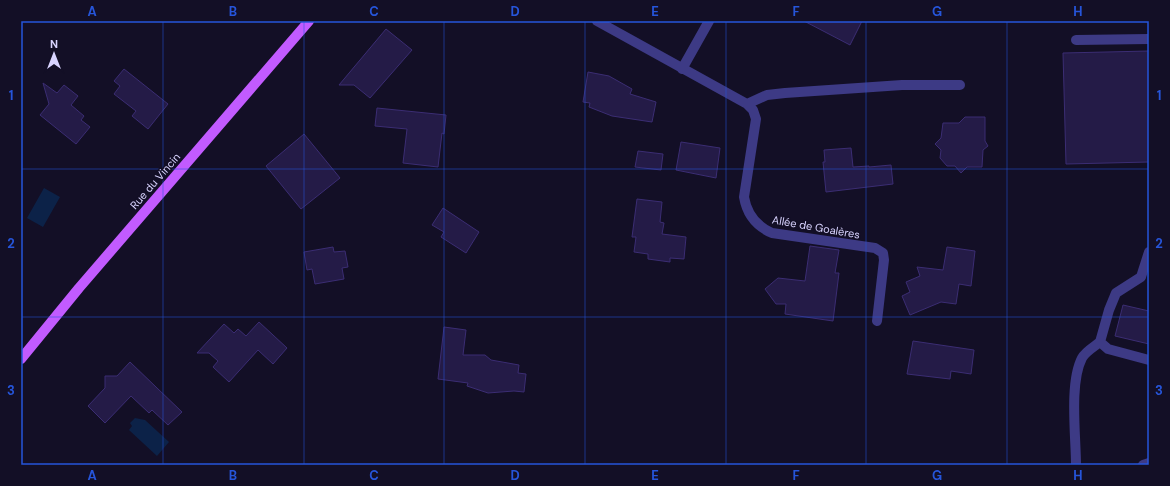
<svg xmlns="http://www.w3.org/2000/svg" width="1170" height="486" viewBox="0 0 1170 486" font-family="'DM Sans',sans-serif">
  <rect width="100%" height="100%" fill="#130f26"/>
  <path fill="#0c2248" d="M 44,188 L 60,197 L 43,227 L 27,218 Z
    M 135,418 L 145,420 L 169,442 L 157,456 L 129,430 L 132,426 L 130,423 Z"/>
  <path fill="#241b47" stroke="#3b2d73" d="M 804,21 L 862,21 L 850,45 Z
    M 386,29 L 412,50 L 370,98 L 354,85 L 339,85 Z
    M 1149,51 L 1149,162 L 1066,164 L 1063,53 Z
    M 124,69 L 168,104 L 148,129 L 132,116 L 136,111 L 114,94 L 120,86 L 114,81 Z
    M 588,72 L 609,76 L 632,89 L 630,94 L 656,102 L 652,122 L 612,116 L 589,107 L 590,103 L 583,102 Z
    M 43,83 L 57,93 L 64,85 L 78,96 L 71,105 L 84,116 L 81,120 L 90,127 L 76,144 L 40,115 L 49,104 Z
    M 377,108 L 446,115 L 444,134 L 442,133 L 438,167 L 403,163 L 407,129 L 375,126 Z
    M 965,117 L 985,117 L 985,141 L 988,146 L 983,150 L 982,167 L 967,167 L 961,173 L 955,166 L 947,166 L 940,158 L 941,150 L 935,144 L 941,138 L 943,123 L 959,123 Z
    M 304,134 L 340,178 L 301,209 L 266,166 Z
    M 681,142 L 720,148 L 716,178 L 676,170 Z
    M 851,148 L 853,167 L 869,166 L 869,167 L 891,165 L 893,184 L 826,192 L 823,162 L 825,162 L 824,150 Z
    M 638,151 L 663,154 L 661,170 L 635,167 Z
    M 637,199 L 662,202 L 660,222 L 664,223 L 662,234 L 686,237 L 684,259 L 670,258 L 670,262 L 648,259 L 648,254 L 634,252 L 636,237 L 632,237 Z
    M 443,208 L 479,232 L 466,253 L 441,237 L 444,232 L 432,225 Z
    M 810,246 L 839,250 L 835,273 L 839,273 L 833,321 L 785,314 L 786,304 L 776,304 L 765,289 L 778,278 L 805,281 Z
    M 333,247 L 334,252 L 345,251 L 348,267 L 342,268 L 344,279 L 315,284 L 312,269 L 307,270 L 304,252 Z
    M 947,247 L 975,251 L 971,286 L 959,284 L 956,304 L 941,302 L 910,315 L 902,296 L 910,292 L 906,282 L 920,276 L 917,267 L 943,270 Z
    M 1123,305 L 1149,311 L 1149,344 L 1115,336 Z
    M 259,322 L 287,348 L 273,364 L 258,350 L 229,382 L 213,367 L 218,361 L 209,353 L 197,353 L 224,324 L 234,333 L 238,329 L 246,336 Z
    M 444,327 L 466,330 L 463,355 L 485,355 L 491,360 L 519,365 L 518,373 L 526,374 L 524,392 L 514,391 L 488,393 L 467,386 L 468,383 L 438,379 Z
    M 913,341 L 974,350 L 971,374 L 951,371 L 950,379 L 907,374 Z
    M 130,362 L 182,412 L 168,425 L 152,410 L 149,413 L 131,396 L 105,423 L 88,406 L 105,388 L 105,376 L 117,376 Z"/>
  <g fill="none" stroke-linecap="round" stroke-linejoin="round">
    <path stroke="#3d3a85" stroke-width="10" d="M 597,21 L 747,104 L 753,110 L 756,119 L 744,197 C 747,215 756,226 772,233 L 875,248 L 883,253 L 884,260 L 877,321
      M 1076,40 L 1149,39
      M 682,69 L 709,21
      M 747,104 L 767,95 L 785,93 L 902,85 L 960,85
      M 1149,252 L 1141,277 L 1116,293 L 1109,310 L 1100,342 L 1108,349 L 1149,360
      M 1076,465 C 1076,437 1069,383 1082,358 C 1085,352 1095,346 1100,342
      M 1143,465 L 1149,463"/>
    <path stroke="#c25bff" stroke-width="10" d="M 21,359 L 79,288 L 309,21"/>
  </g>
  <path fill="none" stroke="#2655da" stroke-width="1" stroke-opacity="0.55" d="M 163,21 L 163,465M 304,21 L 304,465M 444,21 L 444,465M 585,21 L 585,465M 726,21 L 726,465M 866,21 L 866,465M 1007,21 L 1007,465M 21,169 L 1149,169M 21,317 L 1149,317"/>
  <g text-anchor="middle" stroke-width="3" stroke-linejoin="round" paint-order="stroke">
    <g font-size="11" fill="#d9d4ff" stroke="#130f26">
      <text transform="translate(155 181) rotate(-49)" y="4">Rue du Vincin</text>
      <text transform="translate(816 227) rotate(10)" y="4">Allée de Goalères</text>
    </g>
  </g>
  <rect width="1170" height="486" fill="none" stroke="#130f26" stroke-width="44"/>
  <g transform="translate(54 54)" stroke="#130f26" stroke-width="3" paint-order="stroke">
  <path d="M0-3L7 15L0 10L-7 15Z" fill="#d9d4ff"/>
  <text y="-6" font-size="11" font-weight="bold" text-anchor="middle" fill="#d9d4ff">N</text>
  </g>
  <rect x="22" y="22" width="1126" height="442" fill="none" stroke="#2655da" stroke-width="1.5"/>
  <g font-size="13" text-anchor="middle" font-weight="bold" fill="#2655da">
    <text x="92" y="16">A</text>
    <text x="233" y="16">B</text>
    <text x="374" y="16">C</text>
    <text x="515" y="16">D</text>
    <text x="655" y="16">E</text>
    <text x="796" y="16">F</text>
    <text x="937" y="16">G</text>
    <text x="1078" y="16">H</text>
    <text x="11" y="100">1</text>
    <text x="1159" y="100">1</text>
    <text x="11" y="248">2</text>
    <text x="1159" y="248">2</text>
    <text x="11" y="395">3</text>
    <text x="1159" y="395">3</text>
    <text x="92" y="480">A</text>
    <text x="233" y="480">B</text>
    <text x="374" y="480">C</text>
    <text x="515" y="480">D</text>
    <text x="655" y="480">E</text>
    <text x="796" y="480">F</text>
    <text x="937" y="480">G</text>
    <text x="1078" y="480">H</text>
  </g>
</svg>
